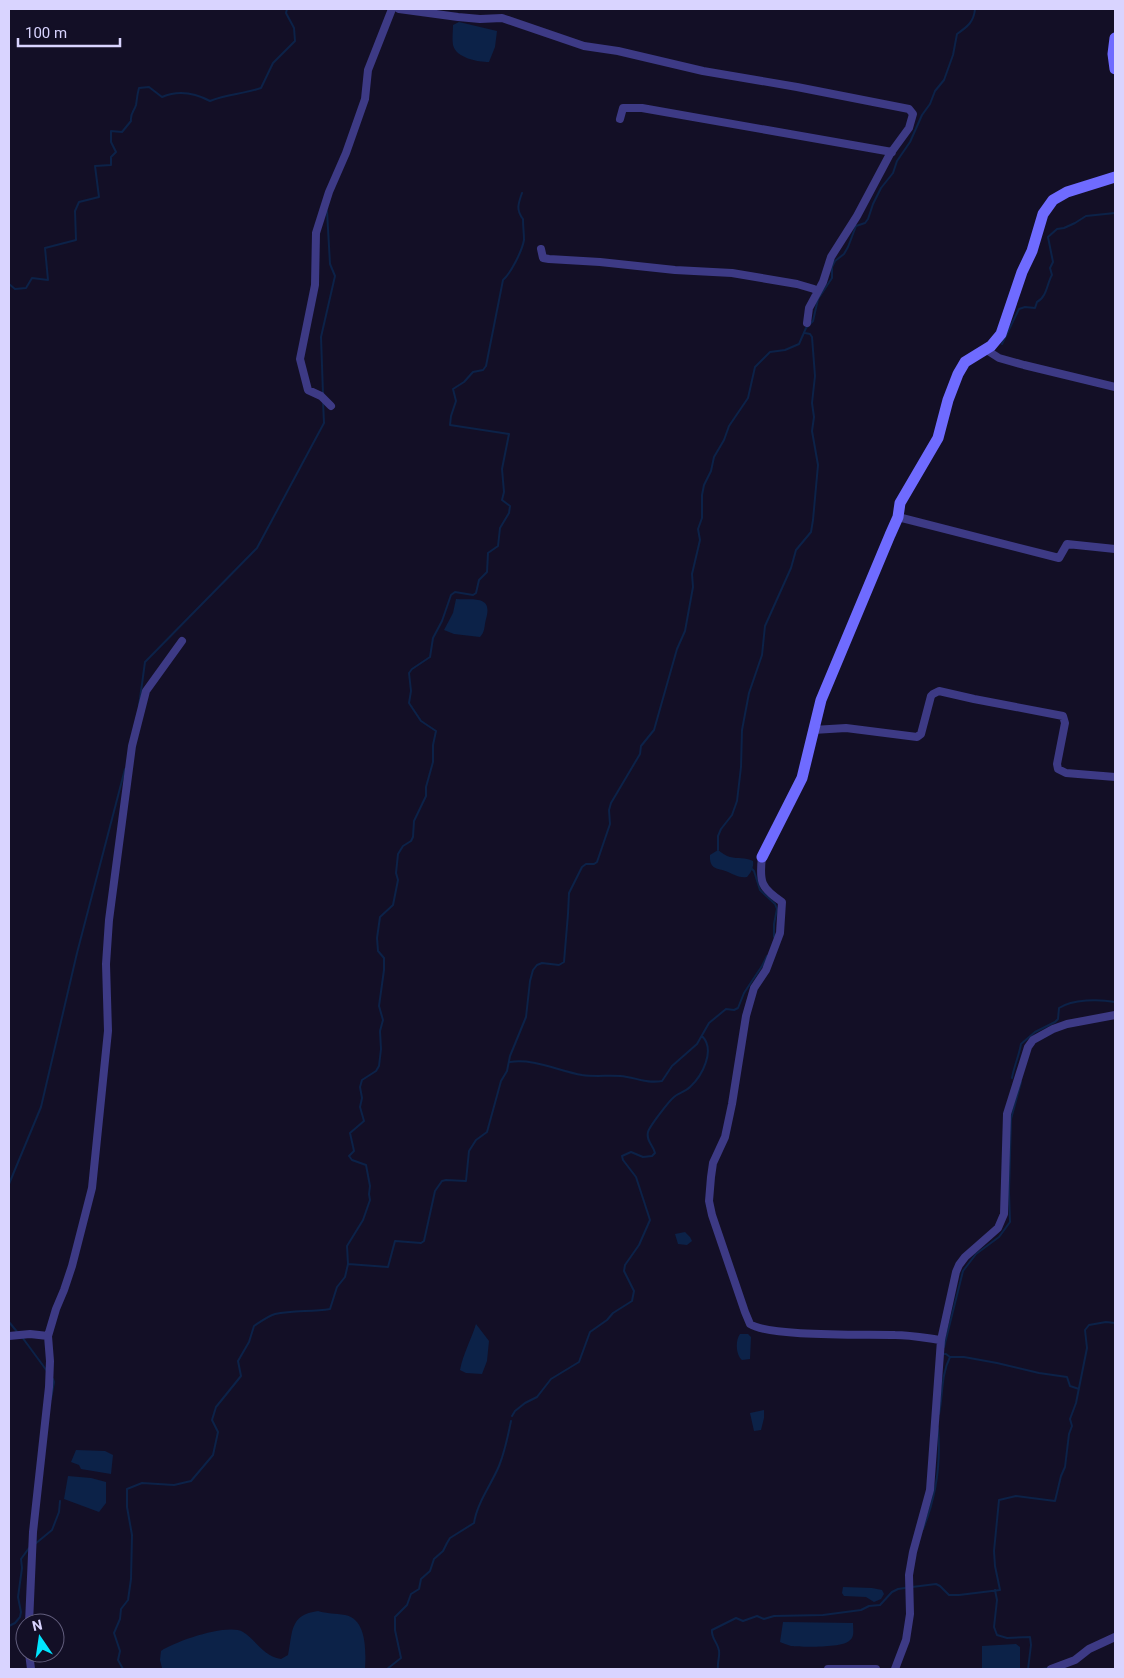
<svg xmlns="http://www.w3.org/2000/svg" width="1124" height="1678" viewBox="0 0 1124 1678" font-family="Roboto,sans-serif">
  <rect width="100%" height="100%" fill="#130f26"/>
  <path fill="#0c2248" d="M 459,22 L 497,31 L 495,47 L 489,62 C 478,62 456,58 453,45 C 452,39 453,31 453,25 Z
    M 456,599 C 474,600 493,595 486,619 C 484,627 485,632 480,637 L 454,634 L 444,630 L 453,613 Z
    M 718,850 C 722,853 726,856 730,857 C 738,859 745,857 753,861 C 754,867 751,873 747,877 C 739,878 735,875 728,872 C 719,868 709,871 710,855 Z
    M 685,1232 L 690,1237 L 692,1241 L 687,1245 L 678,1244 L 675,1234 Z
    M 476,1324 L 489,1341 L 487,1361 L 482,1374 L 466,1373 L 460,1370 C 463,1354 471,1340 476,1324 Z
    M 740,1334 L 748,1334 L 751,1337 L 750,1359 L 742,1360 C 736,1355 735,1341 740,1334 Z
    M 764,1410 L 764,1418 L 761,1430 L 754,1431 L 750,1413 Z
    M 76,1450 L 105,1451 L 113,1455 L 111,1474 L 81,1469 L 79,1465 L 71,1462 Z
    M 68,1476 L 91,1478 L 106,1482 L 106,1503 L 99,1512 L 64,1499 Z
    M 843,1587 L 872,1588 L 882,1590 L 884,1594 L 881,1599 L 874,1602 L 866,1597 L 844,1596 L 842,1593 Z
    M 318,1611 C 327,1614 335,1613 345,1615 C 367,1619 366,1652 365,1669 L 162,1668 L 160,1660 L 161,1651 C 176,1641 228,1623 243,1632 C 257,1641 263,1656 281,1659 L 288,1655 C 293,1632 289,1615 318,1611 Z
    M 783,1622 L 853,1623 C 853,1630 855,1637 849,1641 C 842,1648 801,1647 791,1646 C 787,1645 783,1643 780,1642 Z
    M 1016,1644 L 1020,1647 L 1020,1669 L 982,1669 L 982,1646 Z"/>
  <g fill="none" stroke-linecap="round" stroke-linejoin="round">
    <path stroke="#0c2248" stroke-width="2" d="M 9,284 L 15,289 L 26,288 L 32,278 L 48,280 L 45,248 L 76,240 L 75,211 L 79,202 L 99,197 L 95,166 L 111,165 L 111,157 L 116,152 L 111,142 L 111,131 L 122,132 L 131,121 C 130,113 134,112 136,105 C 137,99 137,95 139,88 L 149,87 L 162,97 C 178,90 195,93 210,101 C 227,94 244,94 261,88 L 273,63 L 295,41 L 294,28 L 286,13 L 287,9
      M 1002,344 L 1019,309 L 1025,307 L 1035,308 L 1037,302 C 1047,297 1047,283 1052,275 L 1050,268 L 1053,262 L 1048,237 L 1057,229 L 1064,228 L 1075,223 L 1086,216 L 1115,213
      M 323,394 L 321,337 L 335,276 L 330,264 L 327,211
      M 139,706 L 145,662 L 257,548 L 324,423 L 323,401
      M 718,850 L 718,836 L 721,829 L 732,815 L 737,801 L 741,767 L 742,730 L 749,693 L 762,655 L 765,626 L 791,568 L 796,550 L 811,532 L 813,520 L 818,465 L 812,431 L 814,417 L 812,403 L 815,376 L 812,337 L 810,334 L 805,333
      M 752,869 L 754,871 L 760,890 L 775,904 L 777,909 L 774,924 L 774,937
      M 510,1062 C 533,1058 559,1071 582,1075 C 596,1077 607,1075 620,1076 C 635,1077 646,1084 662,1081 L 672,1066 L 697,1044 L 709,1023 L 726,1009 L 734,1010 L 738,1008 L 744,993 L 762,966 L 767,956
      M 1012,1078 C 1014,1066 1019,1056 1021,1044 L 1035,1032 L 1055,1022 L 1058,1019 L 1059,1008 C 1073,999 1099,999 1115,1002
      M 9,1184 L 41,1107 L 77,953 L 125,769
      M 348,1264 L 388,1267 L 395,1241 L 421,1243 L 424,1241 L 435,1191 L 442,1181 L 446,1180 L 466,1181 L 469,1151 L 476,1140 L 487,1132 L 501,1081 L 507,1071 L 510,1056 L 526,1017 L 530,981 L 533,970 L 537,965 L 542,963 L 559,965 L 564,962 L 568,914 L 569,893 L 582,867 L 586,864 L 594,864 L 597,862 L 610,824 L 609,810 L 611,803 L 640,754 L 641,746 L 654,730 L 677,649 L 685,631 L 693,587 L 692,574 L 700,540 L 698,529 L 702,518 L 702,495 L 704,485 L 711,471 L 714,457 L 724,440 L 729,426 L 748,398 L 755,367 L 770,352 L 785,350 L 799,344 L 806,328 L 813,321 L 818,299 L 832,278 L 832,267 L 835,261 L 844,254 L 848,247 L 856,226 L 865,223 L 868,219 L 873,204 L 881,188 L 893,173 L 897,161 L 910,142 L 922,115 L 930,104 L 935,91 L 944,80 L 953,55 L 957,34 C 967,27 974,22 975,9
      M 9,1322 L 18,1333
      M 22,1337 L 47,1371
      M 944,1347 L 963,1271 L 976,1254 L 999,1237 L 1010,1222 L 1009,1192 L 1011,1119 L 1021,1082
      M 950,1357 L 964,1357 L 997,1363 L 1039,1373 L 1067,1377 L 1070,1386 L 1079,1389
      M 51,1399 L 54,1382 L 53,1379
      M 939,1414 C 943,1394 941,1375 950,1357 L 946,1354 L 942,1354
      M 512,1416 L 515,1411 L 525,1403 L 537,1397 L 551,1379 L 579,1362 L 590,1332 L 607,1320 L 613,1313 L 632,1301 L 634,1291 L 624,1271 L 625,1265 L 639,1245 L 650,1220 L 636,1177 L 623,1160 L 622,1156 L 631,1152 L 643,1157 L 652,1156 L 655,1153 C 653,1145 646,1141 648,1132 C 649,1127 669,1101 674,1097 C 678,1093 685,1092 690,1087 C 702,1076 716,1050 702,1036
      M 923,1529 C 936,1497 941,1462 938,1428
      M 35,1544 L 52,1530 L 59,1512 L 60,1501
      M 912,1587 L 936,1584 L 940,1586 L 949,1595 L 959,1595 L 1000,1590 L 995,1566 L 994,1551 L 999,1500 L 1016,1496 L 1055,1501 L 1061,1476 L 1065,1467 L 1069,1434 L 1072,1426 L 1070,1419 L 1076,1403 L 1087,1348 L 1085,1330 L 1089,1325 L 1106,1322 L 1115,1323
      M 995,1590 L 997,1600 L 994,1627 L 997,1635 L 1007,1638 L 1030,1637 L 1031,1645 L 1028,1669
      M 9,1626 L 15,1623 L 20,1617 L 21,1612 L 18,1597 L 22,1568 L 21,1559 L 29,1548
      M 123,1669 L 118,1660 L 120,1651 L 114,1633 L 120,1619 L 121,1609 L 128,1600 L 131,1579 L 132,1535 L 127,1507 L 127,1489 L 142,1483 L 174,1485 L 191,1481 L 213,1455 L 218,1432 L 212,1420 L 216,1407 L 241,1376 L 238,1361 L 249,1342 L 254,1326 C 260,1322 268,1316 275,1314 C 293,1310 311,1312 330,1309 L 337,1287 L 345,1277 L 348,1264 L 347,1246 L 363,1220 L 370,1200 L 369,1194 L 370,1186 L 366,1165 L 352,1160 L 349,1156 L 354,1151 L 350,1133 L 364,1121 L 360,1107 L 362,1098 L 360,1087 L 362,1080 L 376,1071 L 379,1066 L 381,1049 L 380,1031 L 383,1020 L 379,1006 L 384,970 L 384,958 L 378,951 L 377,938 L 380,917 L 393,905 L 398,880 L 396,873 L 398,854 L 403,846 L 411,841 L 413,837 L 414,821 L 426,796 L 426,787 L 433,762 L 433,745 L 436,731 L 421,721 L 409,703 L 411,691 L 409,673 L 412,669 L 430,657 L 433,638 L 442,621 L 451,595 L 455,592 L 473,595 L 476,593 L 479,580 L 487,572 L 488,553 L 498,546 L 500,528 L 509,513 L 510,506 L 502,500 L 504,492 L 502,469 L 509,434 L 450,425 L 451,416 L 456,401 L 453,389 L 464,382 L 473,372 L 483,370 L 486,366 L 503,280 C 511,273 522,251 524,240 C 524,233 523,227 523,219 C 516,210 518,204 522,193
      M 387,1669 L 401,1658 L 395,1630 L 395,1617 L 407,1605 L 411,1594 L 419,1589 L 421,1579 L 430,1571 L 434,1559 L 443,1551 L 447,1543 L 450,1538 L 474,1523 C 477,1503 491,1485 499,1466 C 505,1451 508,1436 511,1421
      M 718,1669 C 717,1663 720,1657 719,1651 C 718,1643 711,1638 712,1630 L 736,1618 L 743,1621 L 757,1616 L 764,1619 L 774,1616 L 823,1615 L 861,1610 L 869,1606 L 880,1605 L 892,1592 L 898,1589 L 905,1588
      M 1042,1669 L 1049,1668"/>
    <path stroke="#3d3a85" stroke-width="8" d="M 399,9 L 458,17 L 480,19 L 502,18 L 584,46 L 618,51 L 703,71 L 797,87 L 909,109 L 913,114 L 909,128 L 890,154 L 857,216 L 831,257 L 823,282 L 809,308 L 807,323
      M 620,119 L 623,108 L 642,108 L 892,152
      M 541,249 L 543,258 L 549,259 L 600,262 L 675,270 L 732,273 L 797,284 L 814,289 L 817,292
      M 985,349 L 999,358 L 1024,365 L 1115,387
      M 331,406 L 321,396 L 308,390 L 300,359 L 315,285 L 316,233 L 329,192 L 346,153 L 365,99 L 368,70 L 392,9
      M 898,517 L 1059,558 L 1067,544 L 1115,549
      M 813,730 L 846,728 L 917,737 L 921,734 L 931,696 L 933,694 L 939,691 L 974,699 L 1063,716 L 1065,723 L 1057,764 L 1058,769 L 1066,773 L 1115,777
      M 762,857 C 759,882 761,888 782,902 L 780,933 L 766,970 L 754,988 L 746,1016 L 732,1104 L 725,1137 L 713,1163 L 711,1177 L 709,1201 L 712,1215 L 745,1312 L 750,1324 C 769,1337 867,1334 895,1335 C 910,1335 926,1338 941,1340
      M 9,1336 L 30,1334 L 48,1336
      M 29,1623 L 33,1532 L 49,1387 L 50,1361 L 48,1336 L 56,1309 L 64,1290 L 72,1266 L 92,1188 L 108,1031 L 106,964 L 109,920 L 132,746 L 146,691 L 182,641
      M 29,1653 L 31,1669
      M 828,1669 L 876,1669
      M 895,1669 L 906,1640 L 910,1614 L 909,1575 L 913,1552 L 930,1490 L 941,1340 L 956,1272 L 959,1265 L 965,1257 L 998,1228 L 1004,1214 L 1007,1114 L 1028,1047 L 1033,1040 L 1053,1029 L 1067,1024 L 1115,1015
      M 1051,1669 L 1075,1660 L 1089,1649 L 1115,1637"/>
    <path stroke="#6f6bff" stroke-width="11" d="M 1115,38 L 1113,54 L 1115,69
      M 762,857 L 802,778 L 821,700 L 890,535 L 898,517 L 900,503 L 938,438 L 948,400 L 958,374 L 965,362 L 991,346 L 1001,334 L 1022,272 L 1032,251 L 1043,214 L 1053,200 L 1067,192 L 1115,177"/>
  </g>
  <rect width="1124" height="1678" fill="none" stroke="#d9d4ff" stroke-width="20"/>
  <g transform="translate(40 1638) rotate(347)"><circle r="24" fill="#130f26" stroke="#625e7d"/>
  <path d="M0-4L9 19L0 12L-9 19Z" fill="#00e5ff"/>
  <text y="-8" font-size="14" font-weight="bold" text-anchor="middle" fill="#d9d4ff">N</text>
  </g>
  <path d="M18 38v8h102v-8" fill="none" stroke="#d9d4ff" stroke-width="2.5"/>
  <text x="25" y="38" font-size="15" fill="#d9d4ff" stroke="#130f26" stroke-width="4" paint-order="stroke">100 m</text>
</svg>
